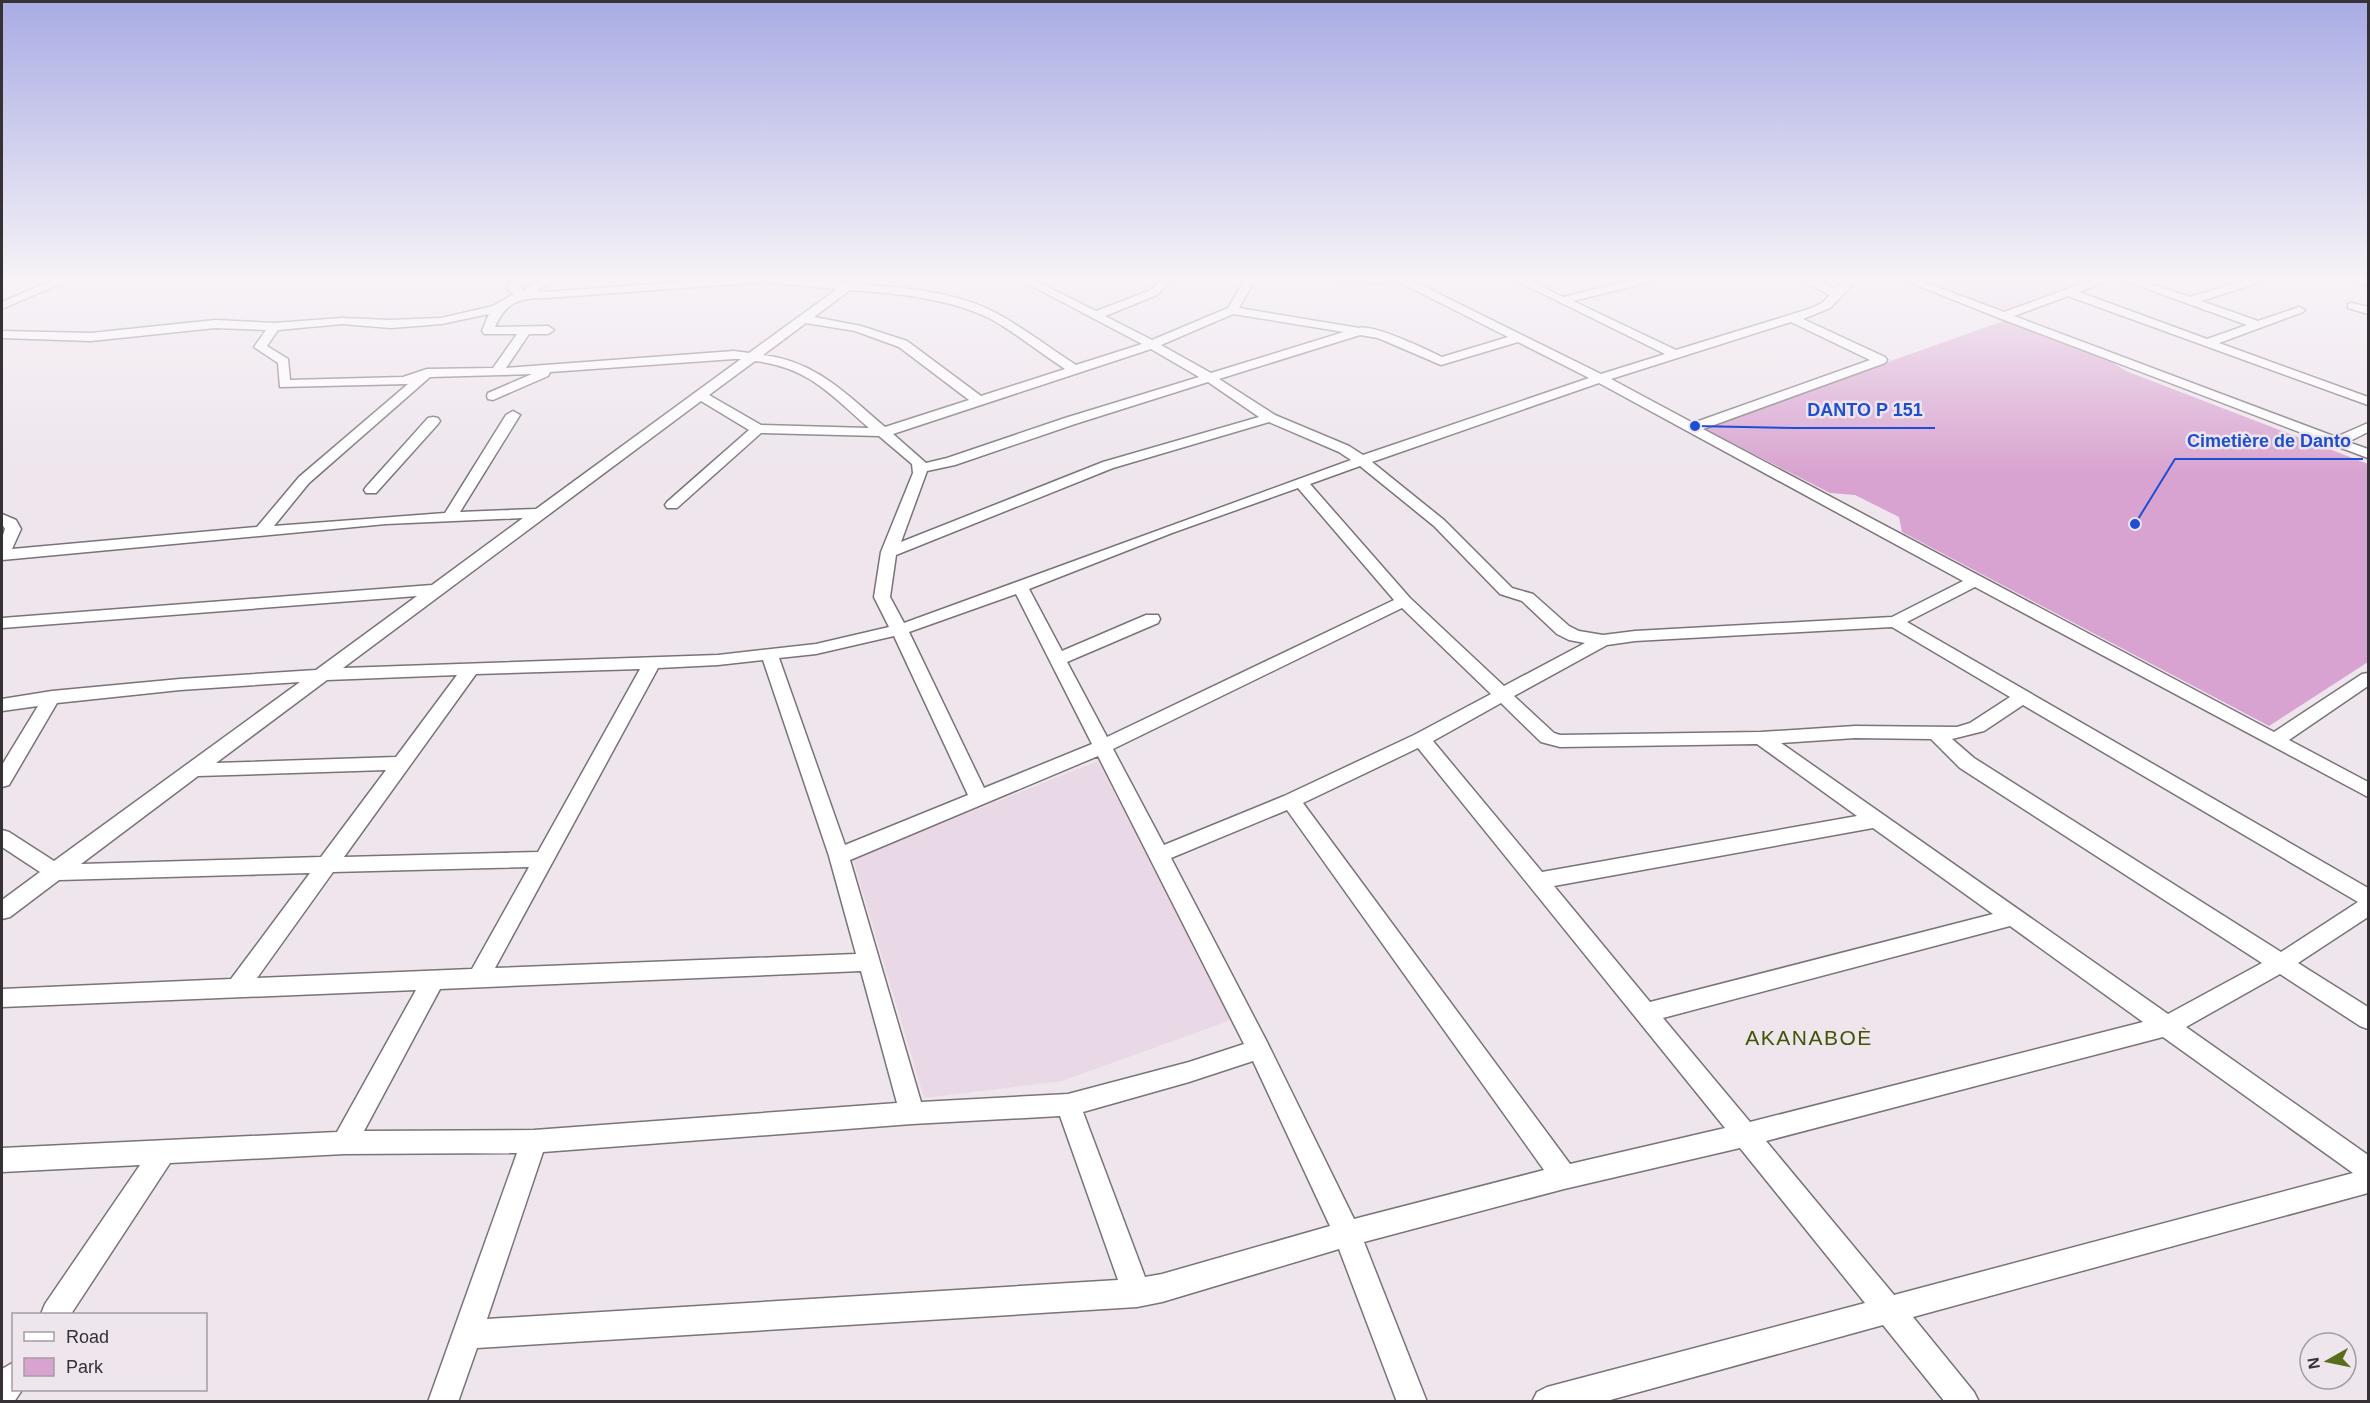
<svg xmlns="http://www.w3.org/2000/svg" width="2370" height="1403" viewBox="0 0 2370 1403" font-family="Arial,sans-serif">
  <rect width="100%" height="100%" fill="#eee5ed"/>
  <path fill="#e9d9e6" d="M 1917,278 L 2070,278 L 2073,285 L 2002,310 Z
    M 1098,761 L 1231,1020 L 1062,1081 L 924,1098 L 853,859 Z"/>
  <path fill="#d8a3d0" d="M 2006,320 L 2112,362 L 2126,371 L 2368,464 L 2368,662 L 2269,726 L 1902,532 L 1899,517 L 1855,495 L 1830,493 L 1703,428 Z"/>
  <g fill="none" stroke-linecap="round" stroke-linejoin="round">
    <defs>
      <path id="minor" d="M 59,278 L 73,278 L 2,309 L 2,302 Z
        M 515,278 L 526,278 L 520,286 L 523,290 L 543,278 L 556,278 L 536,291 L 546,292 L 735,278 L 788,278 L 846,283 L 852,278 L 864,278 L 858,284 C 905,288 956,291 998,314 C 1025,329 1051,349 1076,365 L 1142,344 L 1017,278 L 1030,278 L 1096,311 L 1149,291 L 1164,278 L 1175,278 L 1157,295 L 1105,316 L 1152,340 L 1228,308 L 1246,278 L 1256,278 L 1239,308 L 1359,328 C 1374,324 1425,349 1442,357 L 1508,337 L 1397,281 L 1376,283 L 1337,281 L 1332,278 L 1407,278 L 1601,374 L 1665,354 L 1511,278 L 1524,278 L 1563,297 L 1641,278 L 1659,278 L 1658,280 L 1573,301 L 1676,350 L 1809,309 L 1822,303 L 1830,295 L 1795,278 L 1809,278 L 1836,289 L 1847,278 L 1859,278 L 1830,308 L 1803,319 L 1885,357 L 1887,360 L 1885,363 L 1703,429 L 2274,732 L 2362,674 L 2368,673 L 2368,686 L 2289,740 L 2368,782 L 2368,797 L 1975,587 L 1907,622 L 2368,888 L 2368,917 L 2298,963 L 2368,1007 L 2368,1029 L 2360,1026 L 2280,974 L 2186,1027 L 2368,1155 L 2368,1193 L 1913,1317 L 1974,1392 L 1979,1402 L 1945,1402 L 1883,1325 L 1603,1402 L 1532,1402 L 1537,1392 L 1547,1387 L 1865,1303 L 1740,1148 L 1564,1189 L 1364,1242 L 1427,1402 L 1397,1402 L 1339,1249 L 1162,1302 L 1137,1307 L 477,1348 L 458,1402 L 428,1402 L 517,1153 L 344,1154 L 170,1163 L 71,1314 L 41,1314 L 45,1304 L 140,1165 L 2,1172 L 2,1148 L 337,1132 L 416,990 L 2,1007 L 2,989 L 231,979 L 310,873 L 59,880 L 10,917 L 2,919 L 2,900 L 40,872 L 2,847 L 2,830 L 9,832 L 54,861 L 300,682 L 180,690 L 57,703 L 9,785 L 2,787 L 2,765 L 38,706 L 2,711 L 2,699 L 52,691 L 180,679 L 316,670 L 417,596 L 2,628 L 2,618 L 432,585 L 523,518 L 386,524 L 2,560 L 2,538 L 5,529 L 2,524 L 2,514 L 16,520 L 21,529 L 12,549 L 257,527 L 299,477 L 408,384 L 280,387 L 278,363 L 254,347 L 266,330 L 215,328 L 91,341 L 2,338 L 2,331 L 91,333 L 215,320 L 274,323 L 342,318 L 391,320 L 441,318 L 493,306 L 514,294 L 508,290 L 508,285 ZM 764,282 L 837,289 L 749,353 L 734,351 L 506,368 L 529,334 L 548,334 L 554,330 L 548,326 L 495,327 C 506,302 520,297 546,298 ZM 850,290 C 898,294 945,297 989,318 C 1015,332 1040,353 1065,369 L 981,396 L 907,341 L 861,326 L 814,317 ZM 489,314 L 482,331 L 484,334 L 517,334 L 493,368 L 427,369 L 403,377 L 290,380 L 288,359 L 267,346 L 278,330 L 342,324 L 391,328 L 441,324 ZM 1233,314 L 1344,332 L 1211,373 L 1161,345 ZM 1791,322 L 1870,360 L 1693,423 L 1611,379 ZM 806,323 L 855,331 L 899,347 L 969,400 L 885,427 C 847,395 816,361 763,355 ZM 1360,335 L 1378,338 L 1441,365 L 1518,342 L 1589,378 L 1363,455 L 1349,446 L 1275,415 L 1219,379 ZM 1151,349 L 1199,377 L 1065,418 L 947,458 L 926,463 L 893,434 ZM 734,359 L 741,359 L 536,509 L 460,512 L 520,415 L 513,411 L 506,415 L 445,513 L 274,526 L 309,483 L 430,377 L 532,374 L 488,393 L 487,396 L 488,399 L 493,400 L 548,376 L 550,372 ZM 755,361 C 808,367 831,395 869,428 L 761,425 L 709,395 ZM 1208,382 L 1259,417 L 1103,462 L 901,542 L 927,471 L 955,465 L 1075,424 ZM 1599,383 L 1963,581 L 1892,617 L 1635,631 L 1603,635 L 1579,631 L 1569,626 L 1533,594 L 1512,588 L 1444,520 L 1372,462 ZM 701,401 L 749,430 L 667,502 L 665,505 L 667,508 L 677,508 L 761,433 L 879,436 L 912,464 L 913,473 L 881,552 L 874,597 L 889,627 L 816,644 L 718,655 L 343,668 ZM 1269,422 L 1339,452 L 1351,460 L 904,623 L 890,597 L 896,555 L 1113,468 ZM 1360,466 L 1434,526 L 1500,594 L 1522,601 L 1557,634 L 1569,640 L 1585,643 L 1504,686 L 1410,598 L 1310,484 ZM 1298,488 L 1394,600 L 1107,737 L 1067,662 L 1158,623 L 1160,619 L 1158,615 L 1146,615 L 1062,651 L 1029,589 L 1172,533 ZM 1016,594 L 1092,744 L 984,788 L 909,632 ZM 1402,608 L 1491,694 L 1414,735 L 1284,796 L 1164,845 L 1113,749 ZM 1892,627 L 2010,697 L 1970,723 L 1957,727 L 1855,726 L 1761,732 L 1560,735 L 1554,733 L 1514,696 L 1607,645 L 1635,641 ZM 894,636 L 968,795 L 845,845 L 779,658 L 816,654 ZM 763,660 L 829,856 L 856,954 L 495,968 L 658,668 L 718,665 ZM 640,669 L 538,852 L 344,857 L 476,674 ZM 457,675 L 396,757 L 216,763 L 327,680 ZM 1501,703 L 1541,742 L 1560,747 L 1757,744 L 1857,816 L 1542,872 L 1433,741 ZM 2023,705 L 2358,902 L 2281,952 L 1974,758 L 1952,739 L 1984,731 ZM 1855,738 L 1931,739 L 1960,768 L 2262,963 L 2168,1014 L 1781,743 ZM 1418,748 L 1725,1128 L 1570,1164 L 1303,803 ZM 1098,756 L 1244,1044 L 1189,1062 L 1068,1094 L 921,1102 L 850,860 ZM 386,770 L 321,857 L 81,864 L 198,776 ZM 1287,810 L 1544,1170 L 1354,1219 L 1267,1042 L 1171,858 ZM 1873,828 L 1993,914 L 1650,1002 L 1554,886 ZM 529,867 L 472,969 L 257,978 L 333,872 ZM 2010,926 L 2143,1022 L 1750,1122 L 1663,1018 ZM 861,971 L 897,1103 L 534,1130 L 364,1131 L 440,989 ZM 2163,1037 L 2353,1173 L 1894,1295 L 1766,1141 ZM 1253,1061 L 1330,1226 L 1162,1274 L 1145,1277 L 1083,1112 L 1189,1082 ZM 1060,1116 L 1118,1280 L 487,1319 L 543,1152 L 912,1124 Z
        M 1899,278 L 1913,278 L 2004,312 L 2098,278 L 2113,278 L 2079,292 L 2207,339 L 2247,325 L 2117,278 L 2132,278 L 2190,297 L 2252,278 L 2268,278 L 2267,280 L 2201,301 L 2258,321 L 2299,307 L 2305,310 L 2303,312 L 2219,343 L 2368,397 L 2368,405 L 2068,296 L 2014,316 L 2336,437 L 2368,423 L 2368,432 L 2348,442 L 2368,449 L 2368,458 L 1999,318 Z
        M 2348,278 L 2368,279 L 2368,285 L 2349,280 Z
        M 2352,303 L 2368,307 L 2368,314 L 2348,308 L 2348,304 Z
        M 433,417 L 438,418 L 440,421 L 438,424 L 376,493 L 366,493 L 364,490 L 366,487 L 428,418 Z
        M 14,1362 L 14,1390 L 22,1390 L 14,1402 L 2,1402 L 2,1369 Z"/>
    </defs>
    <use href="#minor" stroke="#7a7379" stroke-width="3"/>
    <use href="#minor" fill="#fff" fill-rule="evenodd"/>
  </g>
  <linearGradient id="sky" x2="0" y2="1"><stop stop-color="#a9ace4"/><stop offset="0.59" stop-color="#f7f3f7"/><stop offset="1" stop-color="#f7f3f7" stop-opacity="0"/></linearGradient>
  <rect width="2370" height="474" fill="url(#sky)"/>
  <g text-anchor="middle" stroke-width="5" stroke-linejoin="round" paint-order="stroke">
    <g font-size="21" letter-spacing="1.5" fill="#435402" stroke="#eee5ed">
      <text x="1809" y="1045">AKANABOÈ</text>
    </g>
  </g>
  <path fill="none" stroke="#1d4ed8" stroke-width="2" d="M1695 426L1796 428H1935M2135 524L2175 459H2363"/>
  <g fill="#1d4ed8" stroke="#eee5ed" stroke-width="2">
    <circle cx="1695" cy="426" r="6"/>
    <circle cx="2135" cy="524" r="6"/>
  </g>
  <g font-size="18" text-anchor="middle" font-weight="bold" fill="#1d4ed8" stroke="#eee5ed" stroke-width="5" stroke-linejoin="round" paint-order="stroke">
    <text x="1865" y="416">DANTO P 151</text>
    <text x="2269" y="447">Cimetière de Danto</text>
  </g>
  <rect width="2370" height="1403" fill="none" stroke="#353134" stroke-width="6"/>
  <rect x="12" y="1313" width="195" height="78" fill="#eee5ed" stroke="#a49da3" stroke-width="1.5"/>
  <rect x="24" y="1332" width="30" height="9" fill="#ffffff" stroke="#a49da3" stroke-width="1.5"/>
  <text x="66" y="1343" font-size="18" fill="#353134">Road</text>
  <rect x="24" y="1358" width="30" height="18" fill="#d8a3d0" stroke="#a49da3" stroke-width="1.5"/>
  <text x="66" y="1373" font-size="18" fill="#353134">Park</text>
  <g transform="translate(2328 1361) rotate(261)"><circle r="28" fill="#eee5ed" stroke="#a49da3" stroke-width="1.5"/>
  <path d="M0-4.5L10 22L0 15L-10 22Z" fill="#5a6d1b"/>
  <text y="-9" font-size="16" font-weight="bold" text-anchor="middle" fill="#353134">N</text>
  </g>
</svg>
